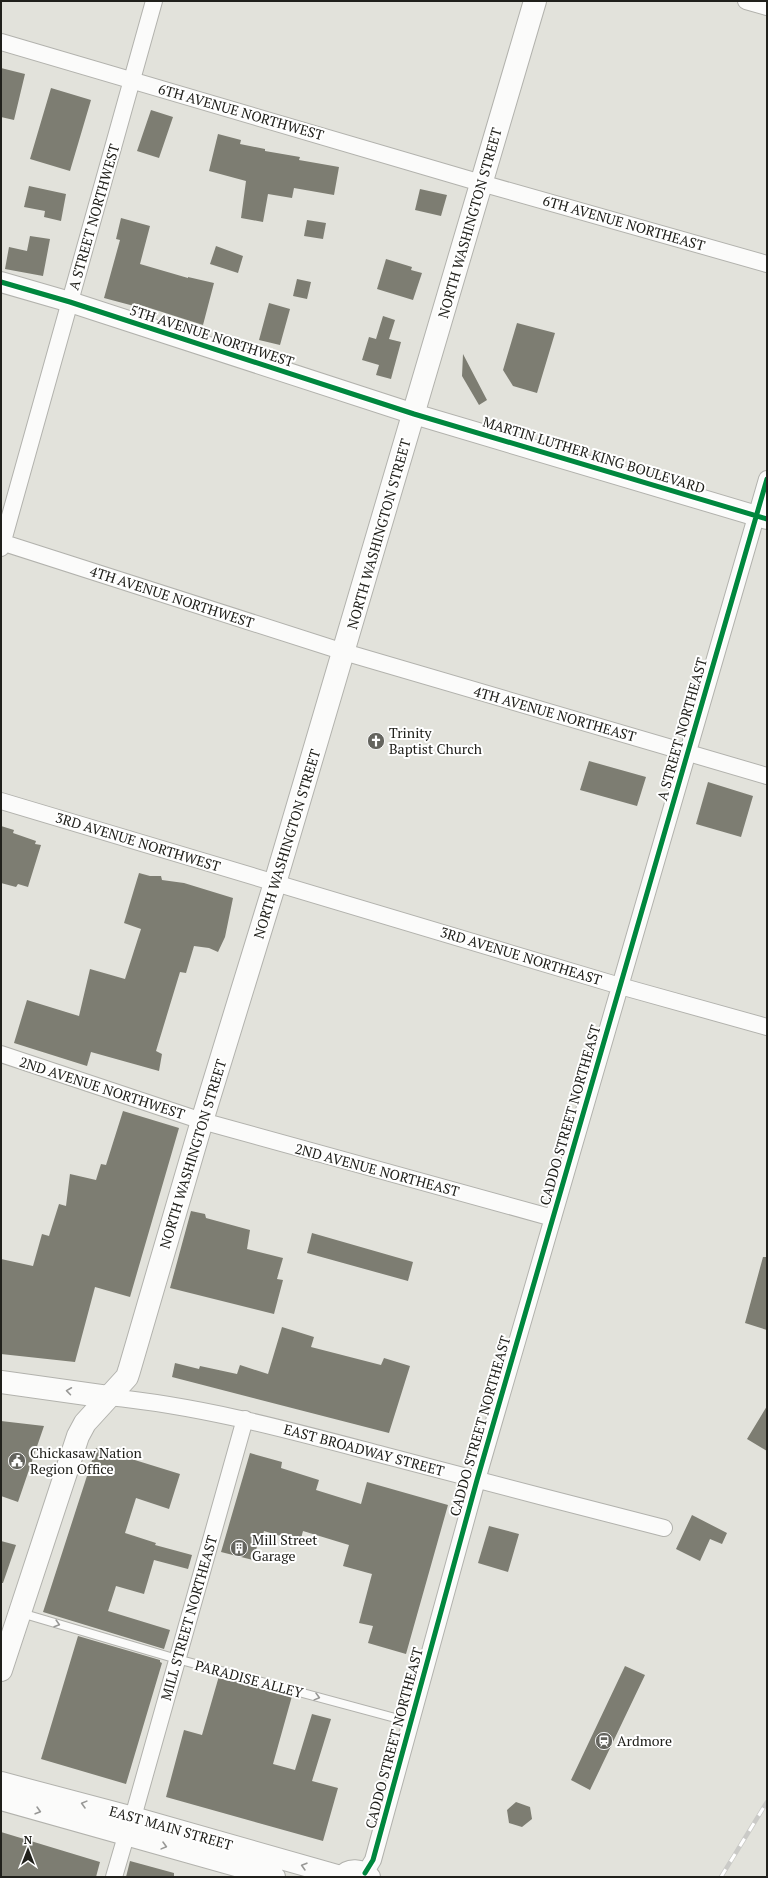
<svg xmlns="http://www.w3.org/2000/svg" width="768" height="1878" viewBox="0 0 768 1878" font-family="'PT Serif',serif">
  <rect width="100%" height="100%" fill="#e2e2db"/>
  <path fill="#7d7d72" d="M 1,68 L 25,74 L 14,120 L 1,117 Z
    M 51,88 L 91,100 L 70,171 L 30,159 Z
    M 151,110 L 173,117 L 159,158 L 137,151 Z
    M 218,134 L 241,140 L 240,144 L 265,149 L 265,151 L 300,157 L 299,160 L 339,167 L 334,195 L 294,188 L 292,198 L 268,194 L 263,222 L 241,218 L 246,181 L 209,171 Z
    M 29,186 L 66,194 L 61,221 L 44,217 L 45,211 L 24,207 Z
    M 420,189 L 447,195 L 441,216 L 415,210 Z
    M 121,218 L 150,226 L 140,264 L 188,278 L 188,277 L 214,283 L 203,325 L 134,303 L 134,306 L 104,298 L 120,240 L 116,239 Z
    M 307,220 L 326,223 L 323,239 L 304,236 Z
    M 30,236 L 50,239 L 43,276 L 5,269 L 9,247 L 27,251 Z
    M 216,246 L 243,256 L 238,273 L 210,264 Z
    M 386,259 L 412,267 L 411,270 L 422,273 L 413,300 L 377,289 Z
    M 297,279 L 311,282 L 307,299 L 293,296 Z
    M 269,303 L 290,309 L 280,345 L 259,340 Z
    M 383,316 L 395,320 L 389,339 L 401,342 L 391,379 L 376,375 L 379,365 L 362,360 L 369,337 L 376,339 Z
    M 517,323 L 555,333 L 537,393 L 513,386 L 503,370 Z
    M 463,354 L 487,400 L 479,405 L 462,376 Z
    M 589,761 L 646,777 L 637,806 L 580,790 Z
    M 708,782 L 753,796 L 741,837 L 696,824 Z
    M 1,826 L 14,830 L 13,833 L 36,841 L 35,844 L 41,845 L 28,887 L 18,884 L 16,887 L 1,883 Z
    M 139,873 L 150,876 L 161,876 L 162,880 L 184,883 L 233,898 L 225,937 L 218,952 L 209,948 L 194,946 L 186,973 L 180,972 L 156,1051 L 162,1054 L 159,1071 L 91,1052 L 87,1066 L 14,1043 L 27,1000 L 79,1016 L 90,969 L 125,979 L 141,929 L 124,923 Z
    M 123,1111 L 179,1128 L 130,1297 L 95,1287 L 75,1362 L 1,1354 L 1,1259 L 33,1266 L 42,1234 L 49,1236 L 59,1204 L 66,1206 L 70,1174 L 96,1180 L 101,1164 L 106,1165 Z
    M 191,1211 L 205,1214 L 206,1218 L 250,1230 L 247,1249 L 283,1258 L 277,1279 L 283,1280 L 274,1314 L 170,1288 Z
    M 312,1233 L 413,1262 L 408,1281 L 307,1253 Z
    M 763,1257 L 767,1257 L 767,1330 L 745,1323 Z
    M 282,1327 L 314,1337 L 311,1347 L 381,1365 L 384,1358 L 410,1366 L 389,1433 L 172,1377 L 175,1363 L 199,1369 L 200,1366 L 237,1374 L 240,1365 L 268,1374 Z
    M 767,1406 L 767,1451 L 747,1439 Z
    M 1,1421 L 44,1426 L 18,1502 L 1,1496 Z
    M 96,1448 L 180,1474 L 169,1509 L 136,1498 L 125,1533 L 156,1543 L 155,1545 L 192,1555 L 188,1569 L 154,1560 L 144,1594 L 116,1586 L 108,1611 L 170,1630 L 164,1649 L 43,1612 Z
    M 250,1453 L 282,1462 L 281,1468 L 319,1480 L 316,1490 L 361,1504 L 367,1482 L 448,1505 L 406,1654 L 368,1643 L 373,1626 L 359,1623 L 372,1574 L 343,1566 L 349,1545 L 303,1531 L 300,1542 L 264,1531 L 261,1541 L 259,1540 L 253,1560 L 221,1552 Z
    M 692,1515 L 727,1533 L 722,1544 L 710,1539 L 700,1561 L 676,1549 Z
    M 489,1526 L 519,1534 L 508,1572 L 478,1563 Z
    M 1,1541 L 16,1545 L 3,1583 L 1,1583 Z
    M 78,1636 L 160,1660 L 160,1662 L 162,1663 L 126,1784 L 41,1759 Z
    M 625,1666 L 645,1675 L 590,1790 L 571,1780 Z
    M 219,1676 L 292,1696 L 273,1764 L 295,1770 L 312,1714 L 331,1719 L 312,1781 L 338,1788 L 323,1841 L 166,1797 L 184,1730 L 202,1735 Z
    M 516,1802 L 530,1807 L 532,1819 L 522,1827 L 509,1823 L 507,1810 Z
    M 1,1832 L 100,1862 L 96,1877 L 1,1877 Z
    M 130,1861 L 174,1873 L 174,1877 L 126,1877 Z"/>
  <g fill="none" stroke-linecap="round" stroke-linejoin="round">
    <defs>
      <path id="service" d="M 21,1613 L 177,1659 L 410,1722"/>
      <path id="minor" d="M 746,1 L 767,7
        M 1,42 L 481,183 L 767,264
        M 1,542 L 344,652 L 767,776
        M 1,548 L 154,1
        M 1,801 L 620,986 L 767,1027
        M 1,1054 L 202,1121 L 553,1218
        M 108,1397 C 202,1406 292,1431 383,1455 C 477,1480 570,1504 664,1528
        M 133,1817 L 245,1419
        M 365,1873 L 373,1860 L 477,1480 L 767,479
        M 114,1877 L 126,1836"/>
      <path id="tertiary" d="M 1,282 L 70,302 L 414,414 L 767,519
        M 1,1782 L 133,1817 L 341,1876
        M 1,1800 L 275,1877
        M 341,1877 C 349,1867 361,1869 370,1877"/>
      <path id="secondary" d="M 1,1382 L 108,1397
        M 1,1670 L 78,1436 L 85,1423 L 127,1377 L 129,1371 L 202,1121 L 275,883 L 535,1"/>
    </defs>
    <use href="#service" stroke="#b2b2ad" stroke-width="10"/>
    <use href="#minor" stroke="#b2b2ad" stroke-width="18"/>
    <use href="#tertiary" stroke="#b2b2ad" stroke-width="22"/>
    <use href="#secondary" stroke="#b2b2ad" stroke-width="24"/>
    <use href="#service" stroke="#fbfbfa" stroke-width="8"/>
    <use href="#minor" stroke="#fbfbfa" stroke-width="16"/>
    <use href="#tertiary" stroke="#fbfbfa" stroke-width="20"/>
    <use href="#secondary" stroke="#fbfbfa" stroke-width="22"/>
    <defs>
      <path id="rail" d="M 721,1877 L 767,1802"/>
    </defs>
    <use href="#rail" stroke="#cacac7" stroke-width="4.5"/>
    <use href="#rail" stroke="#fff" stroke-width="3" stroke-dasharray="9" stroke-linecap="butt"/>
    <defs>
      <path id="cycleway" d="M 1,282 L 70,302 L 414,414 L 767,519
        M 365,1873 L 373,1860 L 477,1480 L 767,479"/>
    </defs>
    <use href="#cycleway" stroke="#fff" stroke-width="8"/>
    <use href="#cycleway" stroke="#00873e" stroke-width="5"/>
  </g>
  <defs><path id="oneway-chevron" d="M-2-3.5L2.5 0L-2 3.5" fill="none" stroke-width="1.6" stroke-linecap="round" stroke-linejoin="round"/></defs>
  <g stroke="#989896">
    <use href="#oneway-chevron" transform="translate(69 1391) rotate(-172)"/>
    <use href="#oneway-chevron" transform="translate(57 1624) rotate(17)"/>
    <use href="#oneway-chevron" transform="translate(317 1697) rotate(15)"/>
    <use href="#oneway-chevron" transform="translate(84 1804) rotate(-165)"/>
    <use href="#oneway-chevron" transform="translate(38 1811) rotate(16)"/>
    <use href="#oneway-chevron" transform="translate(164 1846) rotate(15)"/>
    <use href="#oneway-chevron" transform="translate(304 1866) rotate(-164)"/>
  </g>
  <defs>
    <symbol id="church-disc" viewBox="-11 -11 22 22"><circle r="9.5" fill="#64645e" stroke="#fff"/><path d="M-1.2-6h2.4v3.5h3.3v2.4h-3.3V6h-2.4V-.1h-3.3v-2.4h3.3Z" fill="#fff"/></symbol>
    <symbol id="civic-disc" viewBox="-11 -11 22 22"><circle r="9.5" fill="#64645e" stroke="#fff"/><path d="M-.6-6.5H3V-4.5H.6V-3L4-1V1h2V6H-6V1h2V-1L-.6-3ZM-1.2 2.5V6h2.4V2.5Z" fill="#fff"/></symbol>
    <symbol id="building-disc" viewBox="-11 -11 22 22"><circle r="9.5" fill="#64645e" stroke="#fff"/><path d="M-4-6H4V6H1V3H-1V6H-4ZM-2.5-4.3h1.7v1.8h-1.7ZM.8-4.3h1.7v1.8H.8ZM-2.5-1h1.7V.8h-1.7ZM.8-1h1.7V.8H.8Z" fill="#fff"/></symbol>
    <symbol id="station-disc" viewBox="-11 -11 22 22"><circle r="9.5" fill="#64645e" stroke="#fff"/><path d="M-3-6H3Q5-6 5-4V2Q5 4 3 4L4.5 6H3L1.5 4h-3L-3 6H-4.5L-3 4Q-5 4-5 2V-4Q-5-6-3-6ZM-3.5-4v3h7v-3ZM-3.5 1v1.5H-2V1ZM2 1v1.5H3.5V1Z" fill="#fff"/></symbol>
  </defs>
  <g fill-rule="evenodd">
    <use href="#church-disc" x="366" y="731" width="20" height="20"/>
    <use href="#civic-disc" x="7" y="1451" width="20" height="20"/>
    <use href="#building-disc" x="229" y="1538" width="20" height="20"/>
    <use href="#station-disc" x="594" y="1731" width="20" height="20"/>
  </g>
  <g text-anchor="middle" stroke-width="4" stroke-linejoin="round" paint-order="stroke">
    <g font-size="14" fill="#20201b" stroke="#fff">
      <text transform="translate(241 112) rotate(16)" y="5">6TH AVENUE NORTHWEST</text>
      <text transform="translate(94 217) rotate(-74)" y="5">A STREET NORTHWEST</text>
      <text transform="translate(470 223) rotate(-74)" y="5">NORTH WASHINGTON STREET</text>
      <text transform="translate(624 223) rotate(16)" y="5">6TH AVENUE NORTHEAST</text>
      <text transform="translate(212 336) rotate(18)" y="5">5TH AVENUE NORTHWEST</text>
      <text transform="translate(594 455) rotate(17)" y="5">MARTIN LUTHER KING BOULEVARD</text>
      <text transform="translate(379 534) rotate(-74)" y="5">NORTH WASHINGTON STREET</text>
      <text transform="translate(172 597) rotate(18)" y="5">4TH AVENUE NORTHWEST</text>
      <text transform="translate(555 714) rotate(16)" y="5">4TH AVENUE NORTHEAST</text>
      <text transform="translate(682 729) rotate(-74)" y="5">A STREET NORTHEAST</text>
      <text transform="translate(138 842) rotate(17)" y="5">3RD AVENUE NORTHWEST</text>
      <text transform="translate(287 844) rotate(-73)" y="5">NORTH WASHINGTON STREET</text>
      <text transform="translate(521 956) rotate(17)" y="5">3RD AVENUE NORTHEAST</text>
      <text transform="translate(102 1088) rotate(18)" y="5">2ND AVENUE NORTHWEST</text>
      <text transform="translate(570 1115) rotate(-74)" y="5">CADDO STREET NORTHEAST</text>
      <text transform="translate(193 1154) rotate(-73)" y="5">NORTH WASHINGTON STREET</text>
      <text transform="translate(377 1170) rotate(15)" y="5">2ND AVENUE NORTHEAST</text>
      <text transform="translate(480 1426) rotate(-74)" y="5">CADDO STREET NORTHEAST</text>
      <text transform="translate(364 1450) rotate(15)" y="5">EAST BROADWAY STREET</text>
      <text transform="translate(189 1618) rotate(-74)" y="5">MILL STREET NORTHEAST</text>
      <text transform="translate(249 1679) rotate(15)" y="5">PARADISE ALLEY</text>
      <text transform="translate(394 1738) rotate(-75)" y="5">CADDO STREET NORTHEAST</text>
      <text transform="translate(171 1828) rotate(16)" y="5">EAST MAIN STREET</text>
    </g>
    <g font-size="14" fill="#20201b" stroke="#fff" text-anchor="start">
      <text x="389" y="738">Trinity<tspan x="389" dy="16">Baptist Church</tspan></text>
      <text x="30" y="1458">Chickasaw Nation<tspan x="30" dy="16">Region Office</tspan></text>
      <text x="252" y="1545">Mill Street<tspan x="252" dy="16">Garage</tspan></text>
      <text x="617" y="1746">Ardmore</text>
    </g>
  </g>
  <rect width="768" height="1878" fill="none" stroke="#20201b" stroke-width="4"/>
  <g transform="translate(28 1850)" stroke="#ffffff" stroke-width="3" paint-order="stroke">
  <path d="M0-3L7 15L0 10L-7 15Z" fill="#20201b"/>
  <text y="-6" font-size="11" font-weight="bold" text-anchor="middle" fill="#20201b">N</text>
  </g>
</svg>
